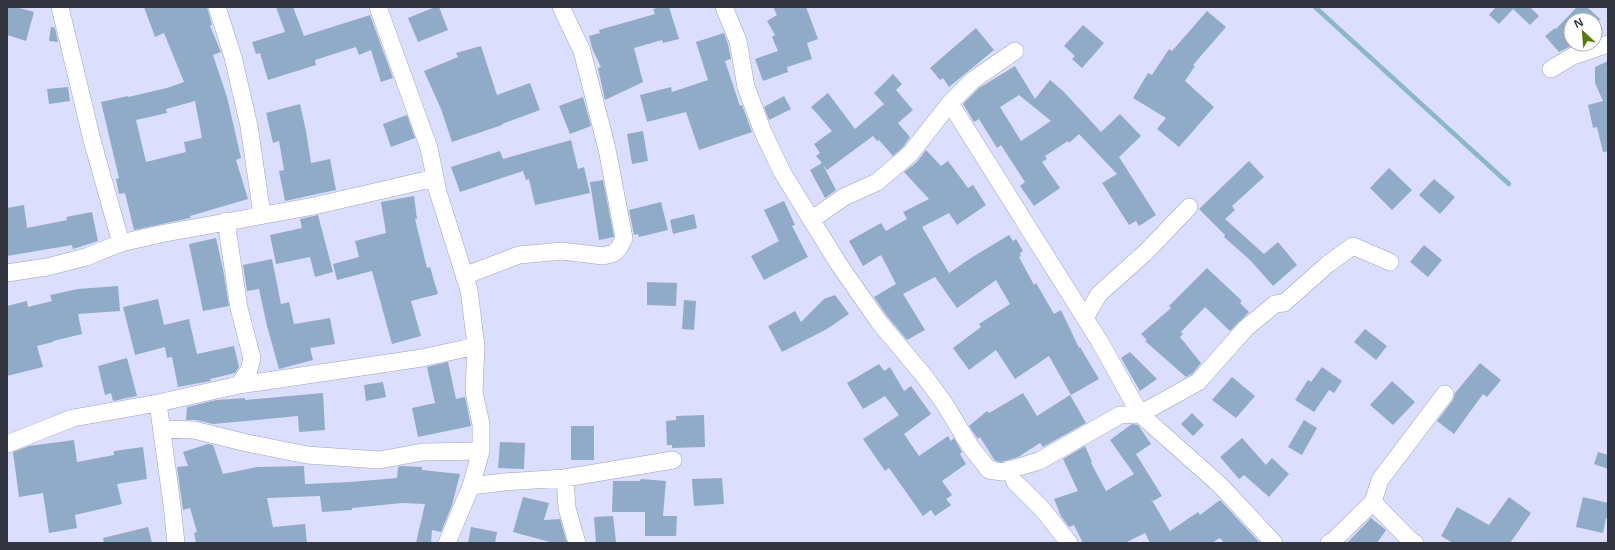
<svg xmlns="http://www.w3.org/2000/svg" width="1615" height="550" viewBox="0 0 1615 550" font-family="'Open Sans',sans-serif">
  <rect width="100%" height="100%" fill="#dbdffd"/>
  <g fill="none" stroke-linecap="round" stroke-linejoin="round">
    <path stroke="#8bb8c6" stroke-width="4.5" d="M 1315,7 L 1509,184"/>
  </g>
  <path fill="#90abc8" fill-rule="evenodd" d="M 7,7 L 16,7 L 34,12 L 26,41 L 7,35 Z
    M 144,7 L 207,7 L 212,25 L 210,26 L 221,52 L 213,55 L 227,97 L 241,158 L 236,160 L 248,199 L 190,216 L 190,218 L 134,230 L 125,193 L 119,194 L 116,179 L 119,178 L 101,102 L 128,96 L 128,97 L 167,88 L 184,82 L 164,33 L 155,37 ZM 195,101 L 202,138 L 184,142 L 186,152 L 146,162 L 136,120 L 167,113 L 166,109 Z
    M 276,7 L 293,7 L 304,36 L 370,15 L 393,78 L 381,82 L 371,50 L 359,55 L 356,47 L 315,60 L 316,65 L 268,80 L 260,53 L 256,54 L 252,42 L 285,32 Z
    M 435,7 L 439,7 L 448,30 L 418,42 L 408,18 Z
    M 661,7 L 669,7 L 679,39 L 663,43 L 662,40 L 634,48 L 643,82 L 605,100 L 598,68 L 601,67 L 592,48 L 589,36 L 600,33 L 599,30 L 655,14 L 653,9 Z
    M 773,7 L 806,7 L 818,39 L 807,43 L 812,59 L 787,67 L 788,72 L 763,81 L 755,59 L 778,51 L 772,37 L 775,35 L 767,21 L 777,15 Z
    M 1496,7 L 1530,7 L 1539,16 L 1530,25 L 1513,9 L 1499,24 L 1489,15 Z
    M 1577,7 L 1587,7 L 1601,20 L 1571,20 L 1571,46 L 1559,52 L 1545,36 L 1555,28 L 1556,29 Z
    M 1207,11 L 1226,27 L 1193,65 L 1195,66 L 1185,81 L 1214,107 L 1179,147 L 1157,129 L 1166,118 L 1133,98 L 1148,73 L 1152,75 L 1169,49 L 1172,51 Z
    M 1083,25 L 1104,43 L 1082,68 L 1072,59 L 1075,56 L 1064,46 Z
    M 51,27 L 55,28 L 58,42 L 49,41 Z
    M 976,28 L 994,50 L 949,87 L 943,78 L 940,80 L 930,68 Z
    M 724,33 L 728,44 L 731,59 L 725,61 L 740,106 L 742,105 L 752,132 L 699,150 L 686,112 L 647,122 L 640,95 L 671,87 L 672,92 L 708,80 L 696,42 Z
    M 481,46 L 497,95 L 530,83 L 540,110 L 502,124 L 502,125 L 452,142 L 441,109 L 424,71 L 458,57 L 456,53 Z
    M 1608,61 L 1608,151 L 1603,152 L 1597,127 L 1593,128 L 1588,105 L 1603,101 L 1595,83 L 1595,67 Z
    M 1015,66 L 1035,99 L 1050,80 L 1063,91 L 1101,132 L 1120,114 L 1141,136 L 1119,157 L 1156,215 L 1139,226 L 1136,221 L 1129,225 L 1102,183 L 1117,174 L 1079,134 L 1069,143 L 1068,141 L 1045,156 L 1047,159 L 1042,162 L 1060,188 L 1034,206 L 1020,186 L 1025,182 L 1001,145 L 997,148 L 979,119 L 974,122 L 963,104 L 979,88 ZM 1019,95 L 1051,121 L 1021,141 L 1000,107 Z
    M 893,74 L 902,84 L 896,90 L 913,110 L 898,123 L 910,137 L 903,147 L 893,156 L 879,140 L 877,141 L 873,136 L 827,170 L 823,165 L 836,190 L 825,198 L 810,170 L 822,163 L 816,156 L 820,153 L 814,144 L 832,131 L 811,107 L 828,93 L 855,129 L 884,104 L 874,93 Z
    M 68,87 L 70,101 L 49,104 L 47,89 Z
    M 784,96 L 791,109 L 769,120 L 764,107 Z
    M 583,97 L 591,126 L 570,134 L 559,106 Z
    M 300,104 L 306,131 L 311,163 L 330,159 L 336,190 L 285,201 L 279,171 L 284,170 L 279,141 L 273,143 L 266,113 Z
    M 407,115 L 415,138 L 391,147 L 383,124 Z
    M 643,131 L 648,161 L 632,164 L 627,134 Z
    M 571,140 L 578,169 L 584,167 L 590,193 L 535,205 L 529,179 L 526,180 L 523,171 L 460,192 L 451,167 L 500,151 L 503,159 Z
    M 926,150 L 941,166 L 948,161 L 968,188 L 973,185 L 986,205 L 957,225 L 949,213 L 922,227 L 949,273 L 974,256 L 1009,235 L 1013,241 L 1016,239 L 1023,251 L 1020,253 L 1021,256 L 1019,257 L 1034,285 L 1036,283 L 1054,314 L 1061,310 L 1079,348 L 1080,347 L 1099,379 L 1071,395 L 1049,356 L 1015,379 L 996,350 L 969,370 L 953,348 L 981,327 L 979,324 L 1010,304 L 996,280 L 957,308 L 935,277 L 903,294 L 925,330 L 907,340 L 887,316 L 874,297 L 896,284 L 881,255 L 863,266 L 849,241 L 881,223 L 886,231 L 907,219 L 903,212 L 929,199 L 904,172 L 917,162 Z
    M 1249,161 L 1264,177 L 1232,206 L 1235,210 L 1225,219 L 1264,254 L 1278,242 L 1297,265 L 1273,286 L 1250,260 L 1224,237 L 1225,235 L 1199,209 Z
    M 1389,168 L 1412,190 L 1392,210 L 1370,188 Z
    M 1434,179 L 1455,197 L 1440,214 L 1419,195 Z
    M 603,180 L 614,237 L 599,240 L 590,182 Z
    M 414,196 L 417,219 L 415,219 L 427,268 L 430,267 L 438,294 L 411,301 L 421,336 L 392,344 L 372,271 L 337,280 L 333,264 L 359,257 L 355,241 L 386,233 L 381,202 Z
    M 784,201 L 795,225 L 792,226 L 808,257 L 764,280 L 751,256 L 779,241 L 764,210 Z
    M 661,202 L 668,230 L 639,237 L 638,234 L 634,235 L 629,210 Z
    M 24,205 L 27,228 L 67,220 L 66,217 L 92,212 L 98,241 L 73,249 L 72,245 L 7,256 L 7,208 Z
    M 694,214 L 697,228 L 673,234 L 670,220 Z
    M 318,215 L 333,272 L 315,277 L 310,257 L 276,264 L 270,235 L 302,228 L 300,219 Z
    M 216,238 L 223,269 L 229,306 L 203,311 L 189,244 Z
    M 1424,245 L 1442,260 L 1428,277 L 1410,262 Z
    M 272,259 L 281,304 L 289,302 L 294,324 L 330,318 L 335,344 L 310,348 L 313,360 L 279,369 L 267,326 L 259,289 L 247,291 L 243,265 Z
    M 1207,268 L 1242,301 L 1240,303 L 1249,312 L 1230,331 L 1205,307 L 1181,332 L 1183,334 L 1180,337 L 1201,363 L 1193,373 L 1186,377 L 1145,341 L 1147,340 L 1141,334 L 1171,308 L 1169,306 Z
    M 647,282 L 677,283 L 676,306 L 647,305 Z
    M 118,286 L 120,311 L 78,314 L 82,334 L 53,341 L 53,342 L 37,346 L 43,367 L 7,376 L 7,306 L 27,301 L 28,307 L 52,301 L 50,295 L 78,289 Z
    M 835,295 L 849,314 L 827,329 L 782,352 L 768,326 L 795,311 L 801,322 L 824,299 Z
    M 158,299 L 164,325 L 189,319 L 197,354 L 234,346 L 239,367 L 235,373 L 210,379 L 211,381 L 178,387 L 172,357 L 167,358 L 165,347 L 135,355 L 123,307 Z
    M 684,300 L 696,301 L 694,330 L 682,329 Z
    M 1365,329 L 1387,346 L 1376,360 L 1354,342 Z
    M 1130,352 L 1157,379 L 1140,391 L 1121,358 Z
    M 127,358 L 137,396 L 113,401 L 111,393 L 105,395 L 98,366 Z
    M 448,362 L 456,399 L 465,397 L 471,426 L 418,437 L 412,408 L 435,403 L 427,367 Z
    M 1480,363 L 1501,380 L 1487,397 L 1483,394 L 1454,434 L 1437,421 L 1453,400 L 1455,393 Z
    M 879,364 L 884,371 L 890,367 L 904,391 L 911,386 L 931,414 L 904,434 L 919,456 L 948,436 L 951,441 L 954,438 L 962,452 L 960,454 L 966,464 L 942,481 L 952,495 L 946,499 L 951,505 L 935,516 L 931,510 L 923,516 L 889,468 L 885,471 L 863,439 L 899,415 L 885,396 L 863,409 L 847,383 Z
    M 1322,367 L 1342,381 L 1334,393 L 1329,390 L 1314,412 L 1295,400 L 1308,380 L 1311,382 Z
    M 1232,377 L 1255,396 L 1236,418 L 1212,400 Z
    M 1392,381 L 1415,402 L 1393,425 L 1370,405 Z
    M 383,382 L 386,397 L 366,401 L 364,385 Z
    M 323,393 L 325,430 L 299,432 L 298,416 L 213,424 L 196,420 L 186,420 L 187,407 L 216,400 L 245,398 L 245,400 Z
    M 1023,393 L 1037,416 L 1070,395 L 1086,423 L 1043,447 L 1040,443 L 1018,457 L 1001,462 L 995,461 L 980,437 L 978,439 L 969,426 L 987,411 L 989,413 Z
    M 1192,413 L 1204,425 L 1193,436 L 1181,424 Z
    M 704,415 L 705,447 L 672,448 L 672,445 L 667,445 L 666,421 L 676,420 L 676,416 Z
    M 1304,420 L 1317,428 L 1302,455 L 1288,447 Z
    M 1132,424 L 1138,425 L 1151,444 L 1136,454 L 1162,496 L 1153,501 L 1150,497 L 1170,531 L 1198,512 L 1200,515 L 1220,500 L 1260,543 L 1224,543 L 1220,538 L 1212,543 L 1150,543 L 1145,533 L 1125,543 L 1083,543 L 1074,525 L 1069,527 L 1061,516 L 1054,499 L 1078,491 L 1063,459 L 1085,446 L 1092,462 L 1091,463 L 1106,491 L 1134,474 L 1110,440 Z
    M 571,426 L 594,426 L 594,460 L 571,460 Z
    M 1242,438 L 1266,465 L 1272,458 L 1289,474 L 1269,497 L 1244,475 L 1239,479 L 1220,457 Z
    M 74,440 L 77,462 L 114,455 L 114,451 L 143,447 L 147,479 L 117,484 L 122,504 L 75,515 L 77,528 L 49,533 L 43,493 L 19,497 L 13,452 L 29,446 Z
    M 500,442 L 525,443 L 524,469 L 498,468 Z
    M 208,444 L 213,445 L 223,474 L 257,467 L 304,466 L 305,484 L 350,482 L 397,478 L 398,467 L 401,466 L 422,467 L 422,470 L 460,474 L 452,505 L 441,532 L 432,530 L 431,543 L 416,543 L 425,504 L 402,503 L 352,508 L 352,510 L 322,512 L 320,496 L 267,498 L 273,527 L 305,524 L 307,543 L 196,543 L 194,533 L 197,532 L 190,508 L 183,510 L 177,467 L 188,466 L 183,452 Z
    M 1598,452 L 1608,455 L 1608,469 L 1594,464 Z
    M 722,478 L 724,504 L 694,506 L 692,479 Z
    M 641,479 L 666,481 L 663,516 L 677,516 L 676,536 L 645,536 L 645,512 L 612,512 L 613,481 L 640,481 Z
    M 523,497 L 549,503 L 544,520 L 560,519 L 567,543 L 550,543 L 550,542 L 513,532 Z
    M 1509,497 L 1531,513 L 1510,543 L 1453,543 L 1441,536 L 1457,507 L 1489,525 Z
    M 1583,497 L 1608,503 L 1608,518 L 1606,518 L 1603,533 L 1576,527 Z
    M 613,516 L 616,542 L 596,543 L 594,517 Z
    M 1371,518 L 1386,530 L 1377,543 L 1347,543 Z
    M 148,527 L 152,543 L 104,543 L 103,538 Z
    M 471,527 L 497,532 L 495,543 L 468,543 Z"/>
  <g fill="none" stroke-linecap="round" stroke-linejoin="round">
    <defs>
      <path id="street" d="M 60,7 L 92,140 L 121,243
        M 217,7 L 233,57 L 249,126 L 262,215
        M 378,7 L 429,148 L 438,192 L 469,290 L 476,346 L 474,392 L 481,424 L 481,451 L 471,486 L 447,543
        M 724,7 L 738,41 L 746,87 L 763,132 L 782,172 L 838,263 L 879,322 L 925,377 L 944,403 L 970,446 L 989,470 L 1002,472 L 1039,461 L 1120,415 L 1140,414 L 1198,382 L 1246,328 L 1275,304 L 1284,303 L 1328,264 L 1353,246 L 1390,262
        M 1551,69 L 1573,56 L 1608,44
        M 950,103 L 1100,342 L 1140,414 L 1220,485 L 1274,543
        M 811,220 L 844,197 L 877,182 L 910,154 L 950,103 L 973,80 L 1015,51
        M 226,221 L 239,308 L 252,358 L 249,370 L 239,385
        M 7,273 L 47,267 L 86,257 L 121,243 L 160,234 L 314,206 L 435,178
        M 464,276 L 519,255 L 562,251 L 603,256 L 614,253 L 619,248 L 624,238 L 607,149 L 582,51 L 561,7
        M 1085,318 L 1099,294 L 1146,252 L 1189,207
        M 158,403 L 172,505 L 176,543
        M 162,429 L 194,430 L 247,443 L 307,455 L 379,460 L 423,452 L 481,451
        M 7,444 L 73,418 L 158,403 L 239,385 L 422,358 L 476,346
        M 1010,469 L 1015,482 L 1043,510 L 1069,543
        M 565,478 L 567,508 L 577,543
        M 471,486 L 504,482 L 565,478 L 673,460
        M 1373,502 L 1409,539 L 1415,543
        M 1329,543 L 1334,540 L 1373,502 L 1380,480 L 1445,394"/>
    </defs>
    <use href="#street" stroke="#9ea2bd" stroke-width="18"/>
    <use href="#street" stroke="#fff" stroke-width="17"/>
  </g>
  <rect width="1615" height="550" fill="none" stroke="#32343f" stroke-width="16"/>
  <g transform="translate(1583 32) rotate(334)"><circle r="19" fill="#ffffff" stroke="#adaeb2"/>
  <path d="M0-3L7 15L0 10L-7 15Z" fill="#557e00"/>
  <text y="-6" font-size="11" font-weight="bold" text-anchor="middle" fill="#32343f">N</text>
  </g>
</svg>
